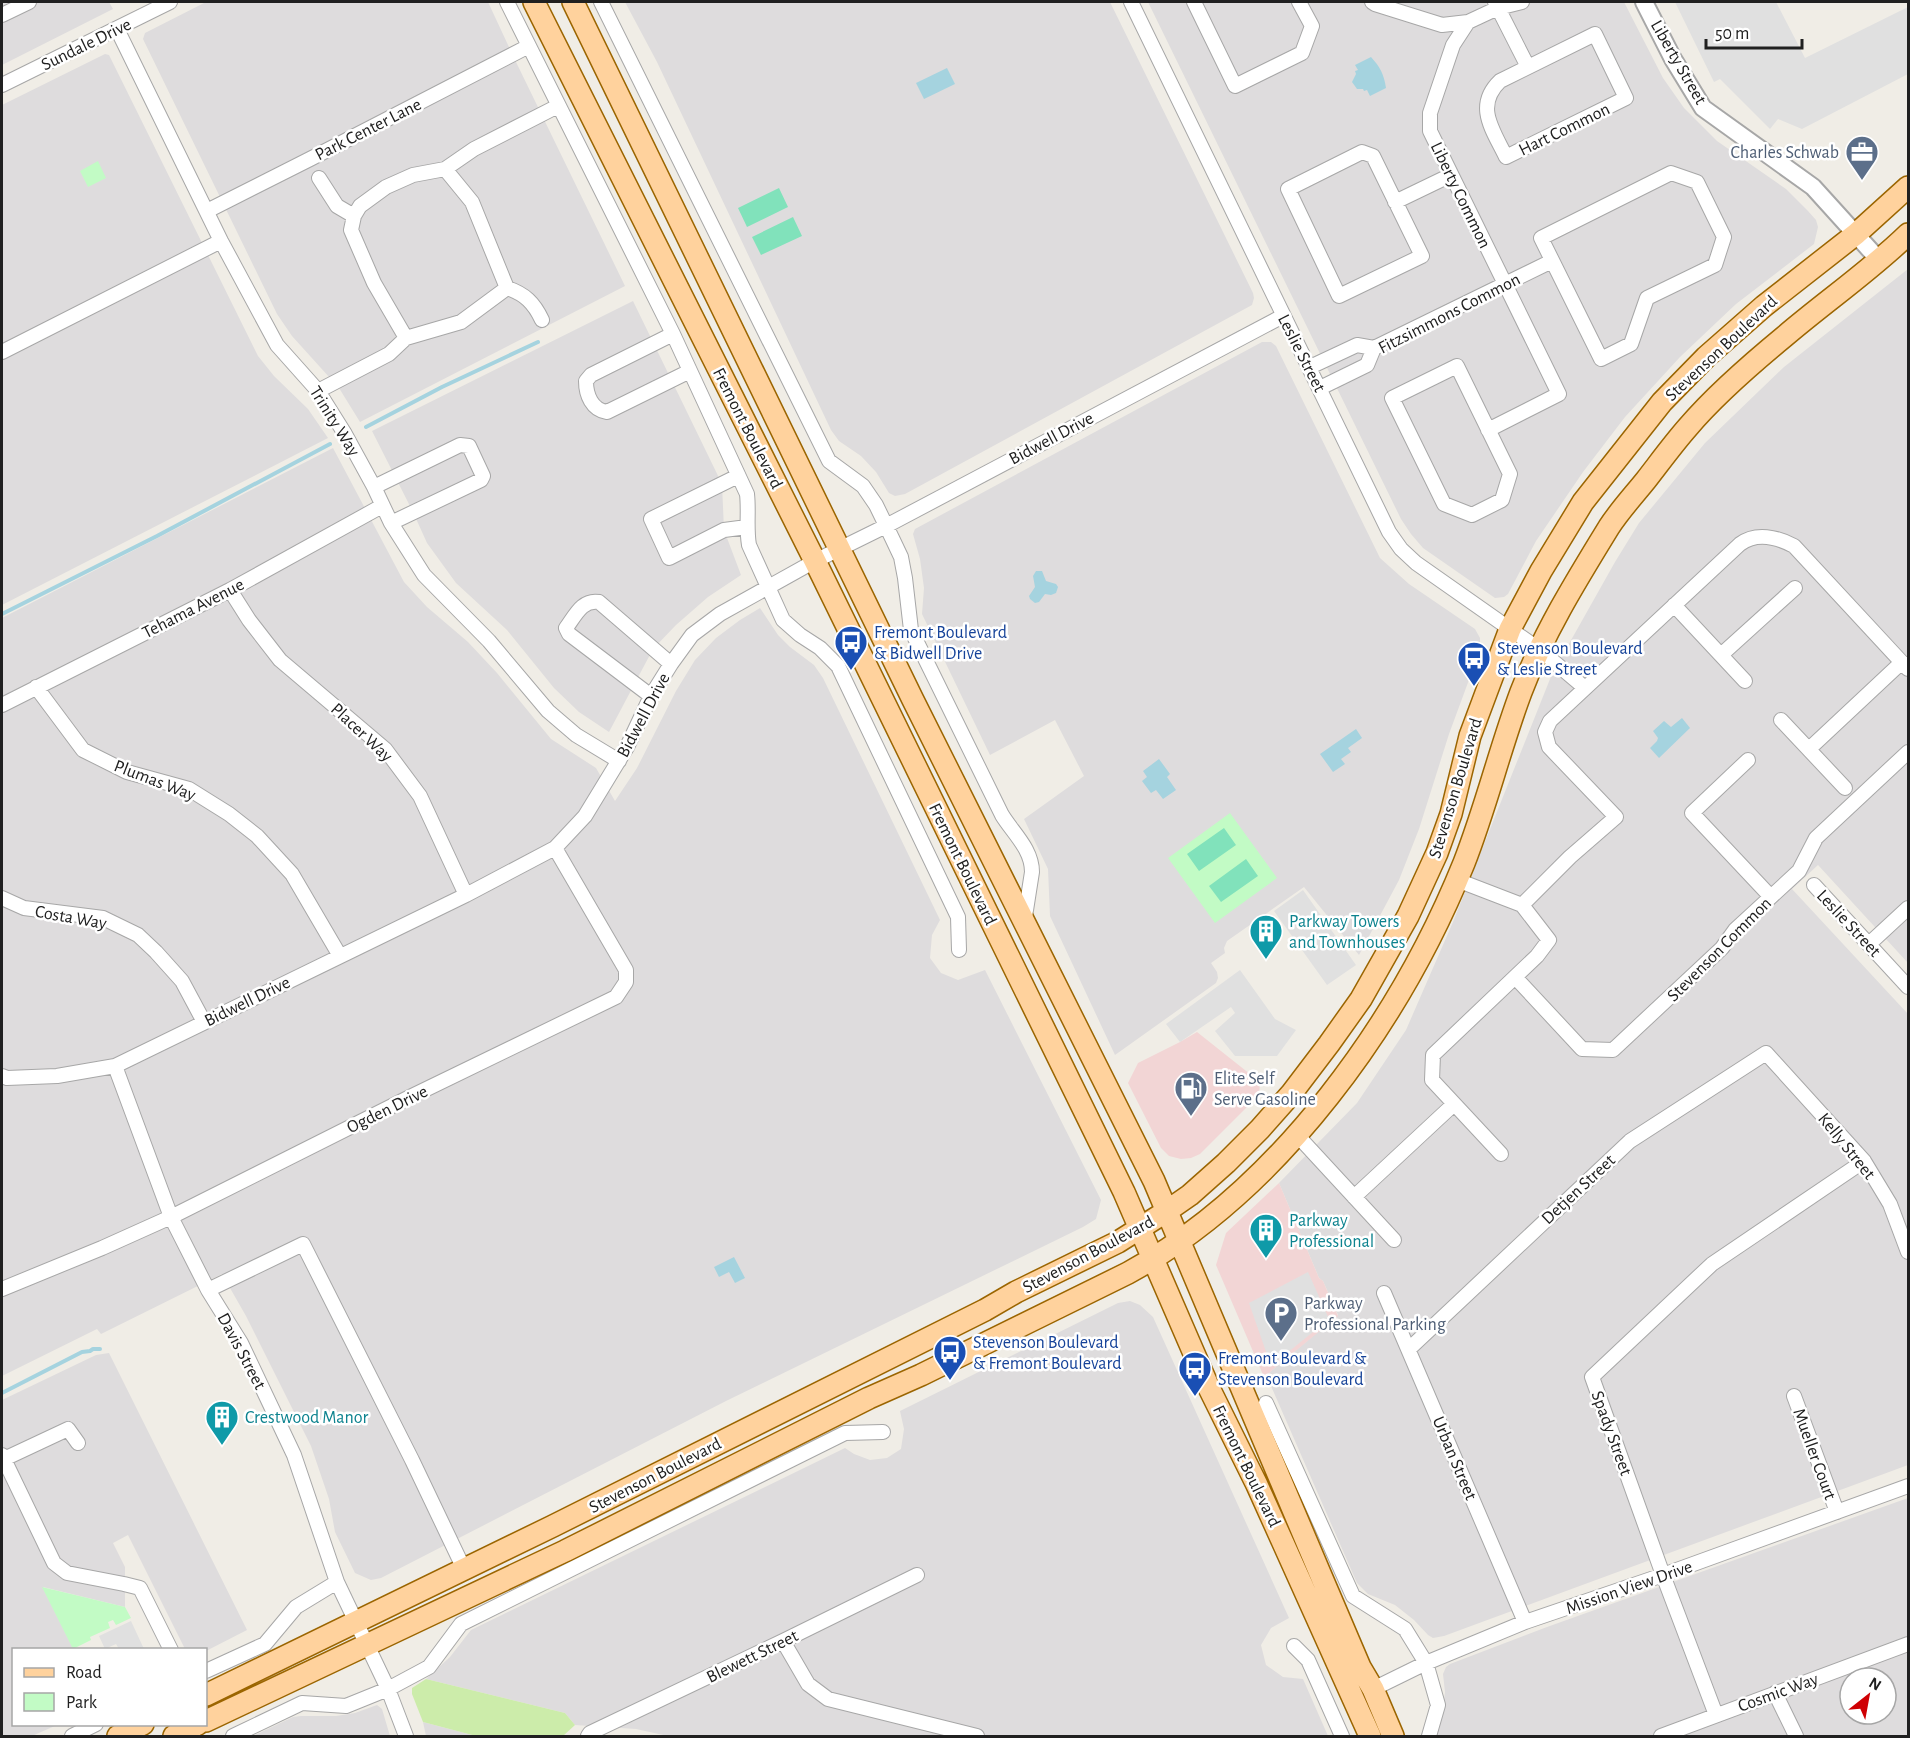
<svg xmlns="http://www.w3.org/2000/svg" width="1910" height="1738" viewBox="0 0 1910 1738" font-family="'Alegreya Sans',sans-serif">
  <rect width="100%" height="100%" fill="#f0ede6"/>
  <path fill="#dedcdd" fill-rule="evenodd" d="M 2,2 L 109,2 L 113,9 L 2,65 Z
    M 206,2 L 488,2 L 516,62 L 625,286 L 360,422 L 339,388 L 292,336 L 277,314 L 143,39 L 145,33 Z
    M 625,2 L 1110,2 L 1253,293 L 1254,298 L 1252,305 L 905,494 L 895,496 L 889,493 L 876,472 L 861,456 L 839,441 L 831,430 L 657,62 Z
    M 1148,2 L 1624,2 L 1663,78 L 1684,108 L 1717,141 L 1786,189 L 1808,211 L 1816,220 L 1818,227 L 1814,244 L 1736,304 L 1680,357 L 1625,417 L 1583,472 L 1536,541 L 1508,594 L 1504,597 L 1495,598 L 1423,548 L 1411,534 L 1401,519 Z
    M 105,54 L 109,55 L 258,356 L 274,376 L 308,409 L 328,438 L 2,605 L 2,105 Z
    M 1908,269 L 1908,963 L 1818,865 L 1792,889 L 1908,1014 L 1908,1465 L 1444,1636 L 1433,1638 L 1428,1635 L 1414,1620 L 1395,1605 L 1368,1594 L 1357,1583 L 1271,1386 L 1264,1377 L 1338,1315 L 1323,1281 L 1319,1278 L 1279,1183 L 1357,1103 L 1406,1030 L 1453,922 L 1552,674 L 1615,562 L 1639,523 L 1705,443 L 1784,367 Z
    M 633,301 L 722,484 L 724,530 L 741,575 L 708,597 L 676,625 L 653,649 L 609,732 L 579,712 L 554,688 L 507,630 L 456,583 L 427,543 L 413,512 L 372,431 Z
    M 1262,342 L 1271,342 L 1276,346 L 1380,558 L 1409,584 L 1475,629 L 1480,638 L 1480,650 L 1449,734 L 1419,829 L 1399,880 L 1359,955 L 1304,887 L 1227,941 L 1224,948 L 1225,953 L 1211,963 L 1217,972 L 1218,978 L 1216,983 L 1115,1055 L 1050,916 L 1048,869 L 1024,819 L 1084,776 L 1055,720 L 990,755 L 922,614 L 924,588 L 920,559 L 913,534 L 915,529 Z
    M 333,448 L 404,582 L 427,607 L 468,642 L 497,673 L 551,739 L 596,768 L 615,801 L 637,768 L 676,691 L 695,660 L 716,638 L 740,620 L 760,608 L 778,635 L 790,647 L 814,665 L 823,678 L 940,920 L 932,935 L 930,958 L 941,973 L 958,980 L 985,970 L 1101,1200 L 1096,1219 L 1083,1227 L 726,1401 L 381,1578 L 371,1580 L 355,1573 L 335,1532 L 329,1499 L 311,1446 L 246,1316 L 222,1274 L 101,1334 L 97,1329 L 2,1376 L 2,618 Z
    M 1130,1301 L 1140,1305 L 1153,1317 L 1289,1618 L 1271,1628 L 1261,1645 L 1266,1665 L 1283,1677 L 1303,1679 L 1328,1736 L 668,1736 L 636,1729 L 575,1725 L 565,1713 L 426,1679 L 450,1657 L 471,1630 L 845,1448 L 854,1454 L 870,1460 L 887,1458 L 901,1449 L 904,1429 L 900,1411 L 1118,1303 Z
    M 109,1353 L 247,1630 L 206,1651 L 206,1650 L 185,1649 L 128,1535 L 113,1543 L 125,1567 L 125,1607 L 43,1587 L 74,1649 L 14,1650 L 14,1724 L 57,1725 L 32,1736 L 2,1736 L 2,1400 L 96,1355 Z
    M 1908,1498 L 1908,1736 L 1436,1736 L 1442,1718 L 1445,1692 L 1443,1674 L 1446,1667 L 1450,1664 L 1547,1627 ZM 1850,1678 L 1886,1678 L 1886,1714 L 1850,1714 Z
    M 377,1705 L 382,1709 L 390,1736 L 253,1736 L 293,1717 L 301,1716 L 336,1716 L 355,1713 Z
    M 423,1722 L 476,1736 L 426,1736 Z"/>
  <path fill="#f2d5d5" d="M 1197,1032 L 1260,1082 L 1259,1095 L 1200,1154 L 1191,1158 L 1181,1159 L 1169,1156 L 1161,1148 L 1128,1083 L 1138,1063 L 1180,1042 Z
    M 1279,1183 L 1319,1278 L 1323,1281 L 1338,1316 L 1264,1377 L 1216,1265 L 1226,1233 Z"/>
  <path fill="#ccecaa" d="M 426,1679 L 565,1713 L 575,1725 L 563,1736 L 476,1736 L 423,1722 L 412,1694 L 412,1688 Z"/>
  <path fill="#c2fbc5" d="M 98,161 L 106,178 L 88,187 L 80,171 Z
    M 1230,813 L 1277,878 L 1215,923 L 1168,858 Z
    M 42,1587 L 125,1607 L 131,1618 L 116,1625 L 113,1620 L 108,1622 L 110,1628 L 90,1637 L 91,1640 L 73,1649 Z"/>
  <path fill="#81e2bb" d="M 779,188 L 788,207 L 747,227 L 738,208 Z
    M 793,217 L 802,236 L 761,255 L 752,237 Z
    M 1224,828 L 1236,845 L 1199,871 L 1187,854 Z
    M 1246,859 L 1258,876 L 1221,902 L 1209,886 Z"/>
  <path fill="#e0e0e0" d="M 1675,2 L 1776,2 L 1805,58 L 1908,7 L 1908,74 L 1802,129 L 1778,119 L 1770,129 L 1720,79 L 1714,82 Z
    M 1303,890 L 1356,965 L 1327,985 L 1274,911 Z
    M 1240,970 L 1275,1019 L 1296,1030 L 1277,1056 L 1235,1056 L 1215,1031 L 1235,1013 L 1231,1007 L 1180,1042 L 1166,1024 Z
    M 1308,1272 L 1329,1319 L 1271,1366 L 1249,1303 Z
    M 131,1621 L 144,1649 L 119,1649 L 116,1644 L 105,1649 L 99,1636 Z"/>
  <path fill="#a5d3df" d="M 1371,57 C 1380,67 1384,74 1386,88 L 1370,96 L 1367,90 L 1364,91 L 1363,89 L 1357,89 L 1352,82 L 1356,74 L 1355,71 L 1358,70 L 1355,65 Z
    M 947,68 L 955,84 L 924,99 L 916,83 Z
    M 1036,571 L 1042,571 L 1046,581 L 1056,584 L 1058,587 L 1056,593 L 1051,595 L 1045,594 L 1039,602 L 1035,603 L 1030,599 L 1029,596 L 1035,587 L 1033,576 Z
    M 1682,718 L 1690,728 L 1659,758 L 1650,748 L 1657,741 L 1658,738 L 1653,731 L 1664,721 L 1671,727 Z
    M 1356,729 L 1362,738 L 1348,748 L 1351,752 L 1341,759 L 1345,764 L 1333,772 L 1320,754 Z
    M 1159,759 L 1170,774 L 1167,777 L 1176,790 L 1163,799 L 1156,790 L 1151,793 L 1142,781 L 1147,777 L 1143,771 Z
    M 734,1257 L 745,1278 L 735,1283 L 729,1272 L 719,1277 L 714,1267 Z"/>
  <g fill="none" stroke-linecap="round" stroke-linejoin="round">
    <path stroke="#a5d3df" stroke-width="4" d="M 366,427 L 442,387 L 538,342
      M 2,614 L 157,536 L 330,444
      M 2,1393 L 82,1352 L 90,1351 L 93,1349 L 100,1349"/>
    <defs>
      <path id="minor" d="M 507,2 L 673,334 L 747,494 C 749,511 746,528 749,545 L 783,620 L 800,635 L 820,648 L 838,666 L 958,917 L 959,950
        M 601,2 L 829,461 L 863,486 L 876,505 L 892,538 L 901,557 L 905,578 L 911,630 L 1002,815 C 1013,833 1032,849 1032,872 L 1024,923
        M 1131,2 L 1389,532 L 1401,549 L 1416,563 L 1540,650 L 1585,688
        M 1194,2 L 1235,86 L 1302,53 L 1312,26 L 1299,2
        M 1372,2 L 1375,4 L 1442,25 L 1468,22
        M 1495,2 L 1528,67
        M 2,15 L 29,2
        M 117,29 L 221,241 L 277,345 L 318,391 L 345,434 L 374,487 L 391,523 L 424,575 L 489,641 L 548,711 L 576,735 L 619,761
        M 1595,34 L 1626,98 L 1506,157 C 1493,130 1474,106 1500,81 Z
        M 2,85 L 170,2
        M 1362,152 L 1373,156 L 1422,256 L 1339,296 L 1288,189 Z
        M 445,169 L 472,202 L 507,288 C 525,294 534,303 542,320
        M 1671,173 L 1697,182 L 1724,237 L 1715,265 L 1647,298 L 1631,344 L 1601,359 L 1541,238 Z
        M 319,178 L 337,206 L 354,216 L 351,230 L 374,283 L 406,338
        M 1395,202 L 1451,175
        M 207,211 L 310,159 L 529,46
        M 354,216 L 360,206 L 386,187 L 413,175 L 445,169 L 474,149 L 558,106
        M 673,334 L 591,375 L 586,381 C 586,395 592,410 607,412 L 690,371
        M 2,352 L 221,241
        M 1457,366 L 1510,474 L 1502,500 L 1472,515 L 1444,504 L 1392,398 Z
        M 1310,367 L 1357,345 L 1374,348
        M 1320,388 L 1367,365 L 1374,348 L 1552,261
        M 318,391 L 389,354 L 406,338 L 461,322 L 507,288
        M 1488,430 L 1559,394 L 1430,131 L 1430,113 L 1453,45 L 1468,22 L 1498,8 L 1522,2
        M 738,476 L 651,519 L 669,558 L 724,530 L 747,527
        M 374,487 L 460,445 L 469,446 L 483,476 L 481,480 L 391,523
        M 230,590 L 249,620 L 280,660 L 385,749 L 420,796 L 466,895
        M 1674,605 L 1745,681
        M 1721,655 L 1795,588
        M 36,687 L 83,750 L 127,772 L 189,789 L 229,814 L 257,836 L 292,874 L 340,956
        M 651,696 L 569,634 L 566,628 C 575,616 582,599 599,602 L 671,664
        M 2,705 L 230,590 L 382,506
        M 1781,720 L 1845,788
        M 1809,749 L 1902,662
        M 1748,760 L 1692,813 L 1771,897
        M 1457,880 L 1522,905
        M 1814,885 L 1908,987
        M 2,898 L 24,908 L 103,918 L 138,935 L 156,952 L 182,981 L 204,1022
        M 1869,944 L 1908,908
        M 1515,977 L 1582,1049 L 1613,1050 L 1722,948 L 1735,930 L 1799,871 L 1816,838 L 1908,752
        M 115,1066 L 171,1217 L 208,1290 L 241,1343 L 294,1455 L 337,1582 L 388,1689 L 406,1736
        M 2,1076 L 7,1078 L 57,1076 L 115,1066 L 466,895 L 555,848 L 585,816 L 627,747 L 651,696 L 671,664 L 692,635 L 720,614 L 815,561 L 886,526 L 1283,316
        M 1297,1135 L 1394,1240
        M 1501,1154 L 1432,1080 L 1433,1055 L 1537,956 L 1549,940 L 1522,905 L 1570,857 L 1616,817 L 1549,747 L 1545,732 L 1550,721 L 1740,544 C 1756,532 1777,537 1794,546 L 1908,669
        M 1354,1197 L 1454,1104
        M 2,1289 L 102,1248 L 171,1217 L 410,1097 L 616,997 L 626,982 L 626,970 L 555,848
        M 208,1290 L 303,1244 L 412,1460 L 464,1569
        M 1384,1293 L 1525,1622
        M 1409,1349 L 1630,1141 L 1766,1053 L 1864,1161 L 1890,1204 L 1908,1252
        M 1794,1396 L 1837,1512
        M 1266,1403 L 1353,1596 L 1405,1629 L 1426,1663 L 1438,1705 L 1429,1736
        M 2,1455 L 54,1563 L 67,1573 L 124,1584 L 140,1588 L 171,1650
        M 4,1459 L 68,1429 L 78,1443
        M 783,1641 L 808,1684 L 828,1699 L 977,1736
        M 1294,1646 L 1308,1660 L 1342,1736
        M 206,1671 L 265,1644 L 296,1607 L 337,1582
        M 1373,1689 L 1426,1663 L 1525,1622 L 1663,1575 L 1908,1486
        M 1775,1693 L 1796,1736
        M 1716,1715 L 1663,1575 L 1592,1377 L 1712,1264 L 1864,1161
        M 72,1736 L 96,1724
        M 233,1736 L 302,1703 L 346,1706 L 388,1689 L 429,1667 L 461,1624 L 845,1433 L 883,1432
        M 588,1736 L 590,1733 L 783,1641 L 917,1575
        M 1661,1736 L 1908,1644"/>
      <path id="tertiary" d="M 1644,2 L 1673,59 L 1703,108 L 1813,187 L 1880,261"/>
      <path id="primary" d="M 534,2 L 815,561 L 1124,1192 L 1209,1388 L 1257,1485 L 1370,1736
        M 573,2 L 913,700 L 1154,1181 L 1322,1578 L 1360,1667 L 1373,1689 L 1393,1736
        M 206,1695 L 553,1526 L 985,1310 L 1016,1292 L 1118,1242 L 1167,1211 L 1190,1195 L 1226,1163 L 1260,1129 L 1291,1094 L 1329,1044 L 1361,999 L 1408,916 L 1437,853 L 1451,814 L 1470,736 L 1510,629 L 1541,571 L 1583,502 L 1662,402 L 1706,357 L 1764,306 L 1856,234 L 1908,187
        M 206,1721 L 565,1551 L 869,1398 L 921,1375 L 1128,1273 C 1280,1190 1400,1021 1464,863 C 1486,807 1500,748 1521,692 C 1543,634 1577,579 1609,527 C 1620,510 1634,495 1646,480 C 1660,462 1673,444 1688,427 C 1716,394 1751,364 1785,336 C 1826,301 1870,271 1908,234
        M 118,1736 L 143,1724
        M 174,1736 L 198,1724"/>
    </defs>
    <use href="#minor" stroke="#a7a7a7" stroke-width="16"/>
    <use href="#tertiary" stroke="#a7a7a7" stroke-width="20"/>
    <use href="#primary" stroke="#9b6500" stroke-width="24"/>
    <use href="#minor" stroke="#fff" stroke-width="14"/>
    <use href="#tertiary" stroke="#fff" stroke-width="16"/>
    <use href="#primary" stroke="#ffd29d" stroke-width="21"/>
  </g>
  <defs>
    <symbol id="office-pin" viewBox="-11 -11 22 30"><path d="M0 17L-7.5 6A9.5 9.5 0 1 1 7.5 6Z" fill="#5c6f8a" stroke="#fff"/><path d="M-6-3h4V-5.5h4V-3h4V5H-6ZM-1-4.5V-3h2v-1.5ZM-6 0V1H6V0Z" fill="#fff"/></symbol>
    <symbol id="bus-pin" viewBox="-11 -11 22 30"><path d="M0 17L-7.5 6A9.5 9.5 0 1 1 7.5 6Z" fill="#1a4fb4" stroke="#fff"/><path d="M-5-6H5V4H4V6H2V4H-2V6H-4V4H-5ZM-3.5-4V0h7V-4ZM-3.5 1.2v1.5H-2V1.2ZM2 1.2v1.5H3.5V1.2Z" fill="#fff"/></symbol>
    <symbol id="building-pin" viewBox="-11 -11 22 30"><path d="M0 17L-7.5 6A9.5 9.5 0 1 1 7.5 6Z" fill="#0f9aa8" stroke="#fff"/><path d="M-4-6H4V6H1V3H-1V6H-4ZM-2.5-4.3h1.7v1.8h-1.7ZM.8-4.3h1.7v1.8H.8ZM-2.5-1h1.7V.8h-1.7ZM.8-1h1.7V.8H.8Z" fill="#fff"/></symbol>
    <symbol id="fuel-pin" viewBox="-11 -11 22 30"><path d="M0 17L-7.5 6A9.5 9.5 0 1 1 7.5 6Z" fill="#5c6f8a" stroke="#fff"/><path d="M-5.5-6h7V0h2V4h1.3V-2.5L3-4.5l.8-.8L6-3V5H2.5V1h-1V6h-7ZM-4.2-4.7v3.2H.2V-4.7Z" fill="#fff"/></symbol>
    <symbol id="parking-pin" viewBox="-11 -11 22 30"><path d="M0 17L-7.5 6A9.5 9.5 0 1 1 7.5 6Z" fill="#5c6f8a" stroke="#fff"/><path d="M-3.5-5.5H1a3.5 3.5 0 0 1 0 7H-1V5.5H-3.5ZM-1-3.4V-.6H.8a1.4 1.4 0 0 0 0-2.8Z" fill="#fff"/></symbol>
  </defs>
  <g fill-rule="evenodd">
    <use href="#office-pin" x="1843" y="133" width="38" height="52"/>
    <use href="#bus-pin" x="832" y="623" width="38" height="52"/>
    <use href="#bus-pin" x="1455" y="639" width="38" height="52"/>
    <use href="#building-pin" x="1247" y="912" width="38" height="52"/>
    <use href="#fuel-pin" x="1172" y="1069" width="38" height="52"/>
    <use href="#building-pin" x="1247" y="1211" width="38" height="52"/>
    <use href="#parking-pin" x="1262" y="1294" width="38" height="52"/>
    <use href="#bus-pin" x="931" y="1333" width="38" height="52"/>
    <use href="#bus-pin" x="1176" y="1349" width="38" height="52"/>
    <use href="#building-pin" x="203" y="1398" width="38" height="52"/>
  </g>
  <g text-anchor="middle" stroke-width="5" stroke-linejoin="round" paint-order="stroke">
    <g font-size="18" fill="#202020" stroke="#fff">
      <text transform="translate(86 44) rotate(-26)" y="6">Sundale Drive</text>
      <text transform="translate(1679 62) rotate(60)" y="6">Liberty Street</text>
      <text transform="translate(368 129) rotate(-27)" y="6">Park Center Lane</text>
      <text transform="translate(1564 129) rotate(-26)" y="6">Hart Common</text>
      <text transform="translate(1461 195) rotate(64)" y="6">Liberty Common</text>
      <text transform="translate(1449 313) rotate(-27)" y="6">Fitzsimmons Common</text>
      <text transform="translate(1721 348) rotate(-43)" y="6">Stevenson Boulevard</text>
      <text transform="translate(1302 353) rotate(63)" y="6">Leslie Street</text>
      <text transform="translate(335 421) rotate(58)" y="6">Trinity Way</text>
      <text transform="translate(748 428) rotate(63)" y="6">Fremont Boulevard</text>
      <text transform="translate(1051 438) rotate(-28)" y="6">Bidwell Drive</text>
      <text transform="translate(193 608) rotate(-27)" y="6">Tehama Avenue</text>
      <text transform="translate(643 715) rotate(-62)" y="6">Bidwell Drive</text>
      <text transform="translate(362 732) rotate(43)" y="6">Placer Way</text>
      <text transform="translate(155 780) rotate(21)" y="6">Plumas Way</text>
      <text transform="translate(1455 788) rotate(-73)" y="6">Stevenson Boulevard</text>
      <text transform="translate(963 864) rotate(64)" y="6">Fremont Boulevard</text>
      <text transform="translate(71 917) rotate(10)" y="6">Costa Way</text>
      <text transform="translate(1849 923) rotate(47)" y="6">Leslie Street</text>
      <text transform="translate(1719 949) rotate(-45)" y="6">Stevenson Common</text>
      <text transform="translate(247 1001) rotate(-26)" y="6">Bidwell Drive</text>
      <text transform="translate(387 1109) rotate(-26)" y="6">Ogden Drive</text>
      <text transform="translate(1847 1146) rotate(51)" y="6">Kelly Street</text>
      <text transform="translate(1578 1189) rotate(-43)" y="6">Detjen Street</text>
      <text transform="translate(1088 1254) rotate(-28)" y="6">Stevenson Boulevard</text>
      <text transform="translate(242 1351) rotate(62)" y="6">Davis Street</text>
      <text transform="translate(1612 1433) rotate(70)" y="6">Spady Street</text>
      <text transform="translate(1815 1454) rotate(70)" y="6">Mueller Court</text>
      <text transform="translate(1455 1458) rotate(67)" y="6">Urban Street</text>
      <text transform="translate(1247 1466) rotate(64)" y="6">Fremont Boulevard</text>
      <text transform="translate(655 1475) rotate(-27)" y="6">Stevenson Boulevard</text>
      <text transform="translate(1629 1587) rotate(-19)" y="6">Mission View Drive</text>
      <text transform="translate(752 1656) rotate(-26)" y="6">Blewett Street</text>
      <text transform="translate(1778 1692) rotate(-20)" y="6">Cosmic Way</text>
    </g>
    <g font-size="18" fill="#4e5e75" stroke="#fff" text-anchor="start">
      <text x="1839" y="158" text-anchor="end">Charles Schwab</text>
      <text x="1214" y="1084">Elite Self<tspan x="1214" dy="21">Serve Gasoline</tspan></text>
      <text x="1304" y="1309">Parkway<tspan x="1304" dy="21">Professional Parking</tspan></text>
    </g>
    <g font-size="18" fill="#164399" stroke="#fff" text-anchor="start">
      <text x="874" y="638">Fremont Boulevard<tspan x="874" dy="21">&amp; Bidwell Drive</tspan></text>
      <text x="1497" y="654">Stevenson Boulevard<tspan x="1497" dy="21">&amp; Leslie Street</tspan></text>
      <text x="973" y="1348">Stevenson Boulevard<tspan x="973" dy="21">&amp; Fremont Boulevard</tspan></text>
      <text x="1218" y="1364">Fremont Boulevard &amp;<tspan x="1218" dy="21">Stevenson Boulevard</tspan></text>
    </g>
    <g font-size="18" fill="#0d838f" stroke="#fff" text-anchor="start">
      <text x="1289" y="927">Parkway Towers<tspan x="1289" dy="21">and Townhouses</tspan></text>
      <text x="1289" y="1226">Parkway<tspan x="1289" dy="21">Professional</tspan></text>
      <text x="245" y="1423">Crestwood Manor</text>
    </g>
  </g>
  <rect width="1910" height="1738" fill="none" stroke="#202020" stroke-width="6"/>
  <rect x="12" y="1648" width="195" height="78" fill="#ffffff" stroke="#a6a6a6" stroke-width="1.5"/>
  <rect x="24" y="1668" width="30" height="9" fill="#ffd29d" stroke="#a6a6a6" stroke-width="1.5"/>
  <text x="66" y="1678" font-size="18" fill="#202020">Road</text>
  <rect x="24" y="1693" width="30" height="18" fill="#c2fbc5" stroke="#a6a6a6" stroke-width="1.5"/>
  <text x="66" y="1708" font-size="18" fill="#202020">Park</text>
  <g transform="translate(1868 1696) rotate(31)"><circle r="28" fill="#ffffff" stroke="#a6a6a6" stroke-width="1.5"/>
  <path d="M0-4.5L10 22L0 15L-10 22Z" fill="#cf0004"/>
  <text y="-9" font-size="16" font-weight="bold" text-anchor="middle" fill="#202020">N</text>
  </g>
  <path d="M1706 39v9h96v-9" fill="none" stroke="#202020" stroke-width="3"/>
  <text x="1715" y="39" font-size="18" fill="#202020" stroke="#ffffff" stroke-width="4.5" paint-order="stroke">50 m</text>
</svg>
